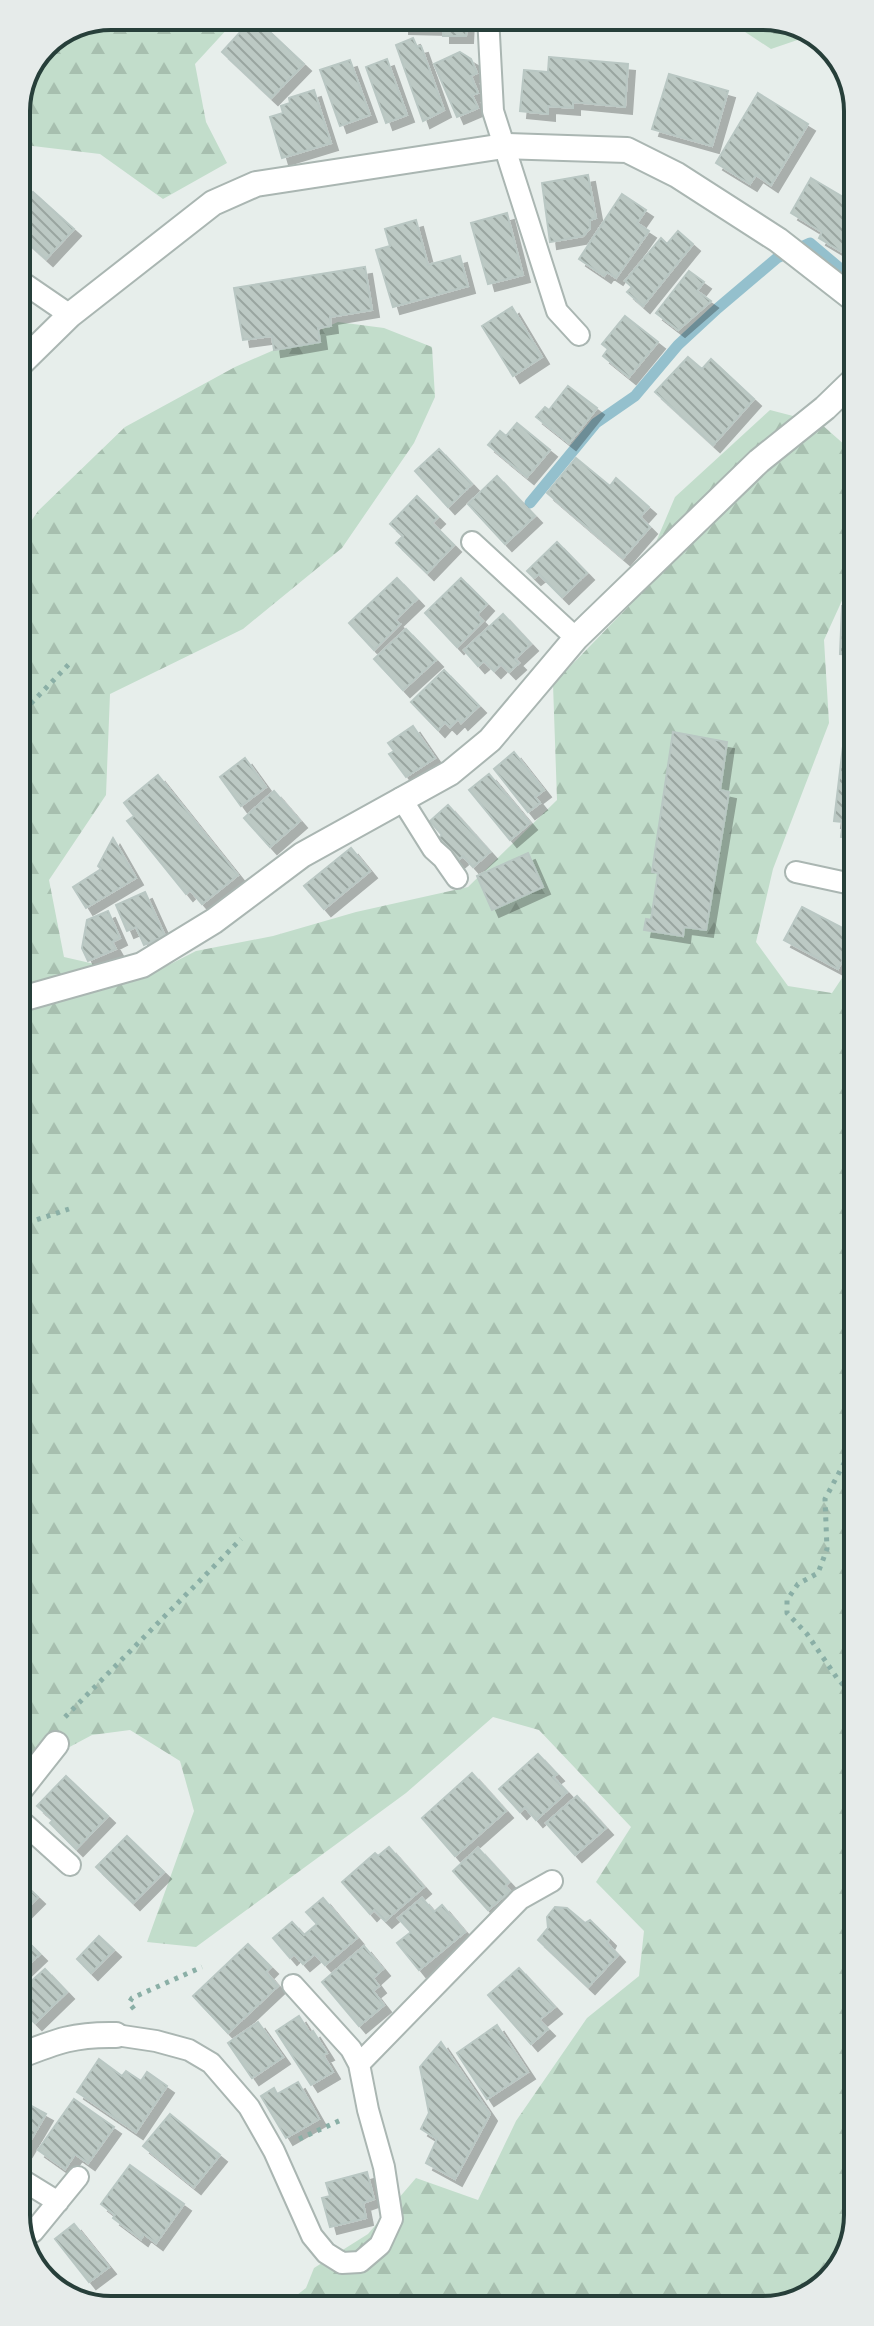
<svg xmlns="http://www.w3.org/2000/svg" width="874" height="2326" viewBox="0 0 874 2326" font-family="Commissioner,sans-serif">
  <defs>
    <pattern id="forest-firs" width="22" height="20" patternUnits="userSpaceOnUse" patternTransform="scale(2)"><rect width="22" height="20" fill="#c2ddcb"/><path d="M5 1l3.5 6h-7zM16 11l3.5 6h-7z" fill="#a7bfaf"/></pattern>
    <pattern id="building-back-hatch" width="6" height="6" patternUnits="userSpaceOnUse" patternTransform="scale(2)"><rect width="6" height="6" fill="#bcc9c4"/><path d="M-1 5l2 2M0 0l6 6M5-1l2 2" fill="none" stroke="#99a5a0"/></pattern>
    <filter id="shadow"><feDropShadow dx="7" dy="7" stdDeviation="0" flood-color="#0004"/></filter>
  </defs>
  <rect width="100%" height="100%" fill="#e7eeeb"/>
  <path fill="url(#forest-firs)" d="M 111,16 L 233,16 L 229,27 L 195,64 L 206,122 L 227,163 L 163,199 L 100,154 L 16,144 L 16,106 L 44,44 Z
    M 721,16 L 769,16 L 815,34 L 771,49 Z
    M 338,322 L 384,328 L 432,347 L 435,397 L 414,443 L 342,548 L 243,629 L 110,694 L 106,795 L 49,880 L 64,957 L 147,976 L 196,951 L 273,936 L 356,912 L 468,887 L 557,800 L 553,684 L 629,606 L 675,497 L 770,410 L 820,423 L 855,454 L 855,572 L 824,640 L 829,723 L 773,869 L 756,942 L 788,986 L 832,993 L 856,957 L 858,2215 L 839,2272 L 788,2307 L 279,2309 L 306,2288 L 314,2268 L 368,2234 L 416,2178 L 478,2200 L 516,2121 L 587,2018 L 639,1976 L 644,1931 L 596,1882 L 631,1827 L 539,1730 L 493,1717 L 406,1793 L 196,1947 L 147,1942 L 194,1811 L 180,1761 L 130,1730 L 92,1735 L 19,1774 L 17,542 L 38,511 L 125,427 L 235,367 Z"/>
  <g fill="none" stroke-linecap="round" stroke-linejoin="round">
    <path stroke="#94c0cd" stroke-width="11" d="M 530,503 L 596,423 L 635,396 L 678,345 L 718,308 L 777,258 L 810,243 L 855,281"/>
  </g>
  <path fill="url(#building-back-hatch)" stroke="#b9c7c3" stroke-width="2" filter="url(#shadow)" d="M 402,16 L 467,16 L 466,36 L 443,36 L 443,28 L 402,27 Z
    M 254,17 L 304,64 L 271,98 L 222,52 Z
    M 413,38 L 417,47 L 421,46 L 444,110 L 423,121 L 396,45 Z
    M 460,52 L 471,59 L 477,73 L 471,76 L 478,93 L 472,95 L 478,108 L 457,117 L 434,64 Z
    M 549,57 L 628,64 L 625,107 L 573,102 L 573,108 L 548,106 L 548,114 L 520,111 L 524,70 L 548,72 Z
    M 387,59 L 407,115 L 386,123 L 366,67 Z
    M 350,60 L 370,115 L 340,126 L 320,70 Z
    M 669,74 L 728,91 L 712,146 L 652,129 Z
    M 314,90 L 331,143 L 282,158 L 270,117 L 283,113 L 281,106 L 290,103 L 289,98 Z
    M 758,93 L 808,124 L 771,185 L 756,175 L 750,184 L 716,163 Z
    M 588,175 L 596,218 L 590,220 L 590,228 L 583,236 L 550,242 L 542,183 Z
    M 811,178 L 855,204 L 854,259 L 819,238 L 822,232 L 791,213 Z
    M 33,192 L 74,229 L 46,259 L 16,232 L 16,209 Z
    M 622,194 L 646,210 L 637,223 L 649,231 L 616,278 L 607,272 L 604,276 L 579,259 Z
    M 507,213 L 523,275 L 488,284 L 471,223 Z
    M 416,220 L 428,265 L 460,256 L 468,286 L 393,307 L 376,250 L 390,246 L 385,229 Z
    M 678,231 L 693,244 L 643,306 L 627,292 L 632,287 L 625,281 L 661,238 L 667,244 Z
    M 365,267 L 372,310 L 330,317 L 331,326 L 318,328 L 320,342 L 274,350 L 272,336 L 243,340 L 234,288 Z
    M 689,271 L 704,282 L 697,291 L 711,301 L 678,330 L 656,313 Z
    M 512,307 L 542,357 L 513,376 L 482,326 Z
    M 625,316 L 658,342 L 629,377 L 603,356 L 608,349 L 602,344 Z
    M 688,357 L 702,369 L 711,359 L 754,399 L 713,445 L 655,392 Z
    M 568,386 L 597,408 L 569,443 L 536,417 L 545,407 L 549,410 Z
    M 517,423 L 550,450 L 527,477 L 488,445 L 500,431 L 506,436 Z
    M 439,449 L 472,484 L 448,507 L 415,471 Z
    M 576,458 L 610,486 L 616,478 L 649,507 L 640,517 L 650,527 L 623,558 L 547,493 Z
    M 497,476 L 535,516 L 505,544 L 468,504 Z
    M 417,496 L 438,517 L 432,523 L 454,545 L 427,573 L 396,543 L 403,536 L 390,524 Z
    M 557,542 L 587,573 L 562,597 L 539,574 L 534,578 L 527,571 Z
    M 397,578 L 417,599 L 395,620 L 400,624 L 374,650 L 349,623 Z
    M 461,578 L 487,604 L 477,615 L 483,621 L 457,647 L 425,613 Z
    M 842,606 L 855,606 L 856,655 L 840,654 Z
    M 503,614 L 531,644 L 515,659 L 519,663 L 509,672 L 501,664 L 494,671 L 484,661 L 478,666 L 464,650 Z
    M 406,629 L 436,660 L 403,690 L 374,659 Z
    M 444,670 L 479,706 L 461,723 L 458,719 L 450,727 L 445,722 L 438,730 L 411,702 Z
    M 413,726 L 435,758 L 406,777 L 389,754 L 394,751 L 388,743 Z
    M 673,732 L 727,742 L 720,790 L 729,792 L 706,930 L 684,927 L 683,936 L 644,930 L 646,919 L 651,920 L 658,873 L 652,872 Z
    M 843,746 L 856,747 L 856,839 L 841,837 L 843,822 L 834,821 Z
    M 514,752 L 544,790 L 535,797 L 540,803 L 528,812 L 494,769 Z
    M 245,758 L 266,787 L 241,806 L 220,777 Z
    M 489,774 L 530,823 L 510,840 L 469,790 Z
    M 158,775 L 238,875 L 202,904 L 190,890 L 186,894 L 127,821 L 134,816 L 124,803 Z
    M 274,791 L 300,821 L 270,847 L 244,818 Z
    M 448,805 L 490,852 L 473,867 L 463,856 L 456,862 L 436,840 L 442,835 L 430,821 Z
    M 113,838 L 136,878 L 86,908 L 73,887 L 101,869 L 98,866 Z
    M 351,848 L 370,871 L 324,909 L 304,886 Z
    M 528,853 L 543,887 L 492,910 L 477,876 Z
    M 145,892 L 165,936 L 144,945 L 136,927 L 127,931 L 116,905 Z
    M 802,907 L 856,935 L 838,969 L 784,940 Z
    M 108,911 L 120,938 L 112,942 L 116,949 L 88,961 L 82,948 L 87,920 Z
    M 538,1754 L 557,1774 L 553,1777 L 567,1792 L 536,1820 L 525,1807 L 520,1812 L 499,1789 Z
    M 472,1773 L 506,1811 L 455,1856 L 422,1818 Z
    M 66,1776 L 108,1816 L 76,1849 L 50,1823 L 53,1820 L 37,1806 Z
    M 577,1796 L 606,1828 L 575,1855 L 546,1823 Z
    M 127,1836 L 164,1872 L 133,1903 L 96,1867 Z
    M 389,1847 L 424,1887 L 385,1921 L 374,1910 L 370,1914 L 342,1882 L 375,1853 L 378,1856 Z
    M 478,1848 L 509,1882 L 505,1886 L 510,1891 L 488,1910 L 453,1871 Z
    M 19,1879 L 38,1897 L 19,1916 Z
    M 323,1898 L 357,1938 L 325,1965 L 315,1954 L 303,1964 L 294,1954 L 290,1958 L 273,1938 L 292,1922 L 304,1935 L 317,1924 L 306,1912 Z
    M 422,1898 L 434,1912 L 442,1905 L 465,1932 L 419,1970 L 397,1943 L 411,1932 L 398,1918 Z
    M 555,1907 L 567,1908 L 585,1923 L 590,1920 L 609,1939 L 607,1943 L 618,1955 L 588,1987 L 538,1940 L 548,1928 L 547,1917 Z
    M 21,1935 L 40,1954 L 19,1974 L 19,1937 Z
    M 99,1936 L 114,1950 L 91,1973 L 77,1959 Z
    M 248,1944 L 271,1967 L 266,1972 L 278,1986 L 228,2033 L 193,1996 Z
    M 364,1946 L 383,1969 L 373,1978 L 379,1986 L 373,1991 L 384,2005 L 359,2026 L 322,1982 Z
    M 519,1968 L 555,2007 L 539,2020 L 548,2029 L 531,2044 L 488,1995 Z
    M 45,1969 L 67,1992 L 35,2023 L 19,2007 L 19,1975 L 28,1984 Z
    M 299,2016 L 310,2033 L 313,2031 L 327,2053 L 323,2055 L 333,2072 L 311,2085 L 276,2031 Z
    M 258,2022 L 283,2057 L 252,2078 L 228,2043 Z
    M 497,2025 L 528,2072 L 487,2099 L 457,2053 Z
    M 441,2042 L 490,2114 L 455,2179 L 426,2163 L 437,2139 L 421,2129 L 429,2113 L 420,2067 Z
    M 99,2059 L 122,2076 L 126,2071 L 141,2081 L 147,2072 L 167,2086 L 136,2132 L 77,2092 Z
    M 298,2082 L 319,2119 L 286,2138 L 261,2096 L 274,2088 L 277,2094 Z
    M 19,2099 L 46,2114 L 25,2150 L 19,2147 Z
    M 74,2099 L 114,2127 L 88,2163 L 75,2154 L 65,2169 L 38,2150 Z
    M 170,2114 L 220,2155 L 194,2187 L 143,2146 Z
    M 130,2165 L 184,2204 L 156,2243 L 144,2234 L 141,2239 L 113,2218 L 115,2215 L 101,2204 Z
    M 367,2172 L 374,2199 L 363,2203 L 366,2218 L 330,2227 L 322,2198 L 330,2196 L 326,2183 Z
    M 74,2224 L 109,2267 L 89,2282 L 55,2239 Z"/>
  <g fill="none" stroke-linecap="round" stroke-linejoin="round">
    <defs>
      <path id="service" d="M 488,16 L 493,111 L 557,311 L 579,335
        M 16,278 L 70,315
        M 472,542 L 576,638
        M 17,556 L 17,561
        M 401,798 L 433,849 L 443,858 L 457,878
        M 796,872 L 856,885
        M 19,1819 L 70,1865
        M 293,1985 L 351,2049 L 359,2064
        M 116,2035 L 156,2041 L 189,2050 L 211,2063 L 249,2107 L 274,2151 L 312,2236 L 326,2253 L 342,2263 L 360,2262 L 380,2245 L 392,2219 L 384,2167 L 368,2110 L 359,2064 L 520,1899 L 552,1881
        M 19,2178 L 58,2202
        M 33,2232 L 78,2177"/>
      <path id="minor" d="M 17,367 L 70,315 L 213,203 L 256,184 L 504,146 L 627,150 L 677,175 L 778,240 L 855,300
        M 18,1000 L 142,965 L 214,921 L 302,855 L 450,773 L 490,740 L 576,638 L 759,461 L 825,408 L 855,379
        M 19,1791 L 56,1744
        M 19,2056 C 57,2041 75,2034 116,2035"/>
    </defs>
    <use href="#service" stroke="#aab6b2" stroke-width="24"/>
    <use href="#minor" stroke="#aab6b2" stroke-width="28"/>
    <path stroke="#8aafa6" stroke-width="5" stroke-dasharray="4 6" stroke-linecap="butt" d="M 17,718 L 72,661
      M 18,1226 L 69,1209
      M 857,1447 L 849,1454 L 825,1499 L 827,1549 L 818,1573 L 798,1584 L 787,1600 L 787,1613 L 807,1634 L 837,1678 L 857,1700
      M 65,1717 L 241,1539
      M 134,2009 L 129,2003 L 132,1998 L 202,1967
      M 299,2139 L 341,2120"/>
    <use href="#service" stroke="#fff" stroke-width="20"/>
    <use href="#minor" stroke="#fff" stroke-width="24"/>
  </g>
  <path d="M0 0H874V2326H0ZM111 30H763A81 81 0 0 1 844 111V2215A81 81 0 0 1 763 2296H111A81 81 0 0 1 30 2215V111A81 81 0 0 1 111 30Z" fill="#e6ebea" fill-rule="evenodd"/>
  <path fill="none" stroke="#273f3a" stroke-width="4" d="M111 30H763A81 81 0 0 1 844 111V2215A81 81 0 0 1 763 2296H111A81 81 0 0 1 30 2215V111A81 81 0 0 1 111 30Z"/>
</svg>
